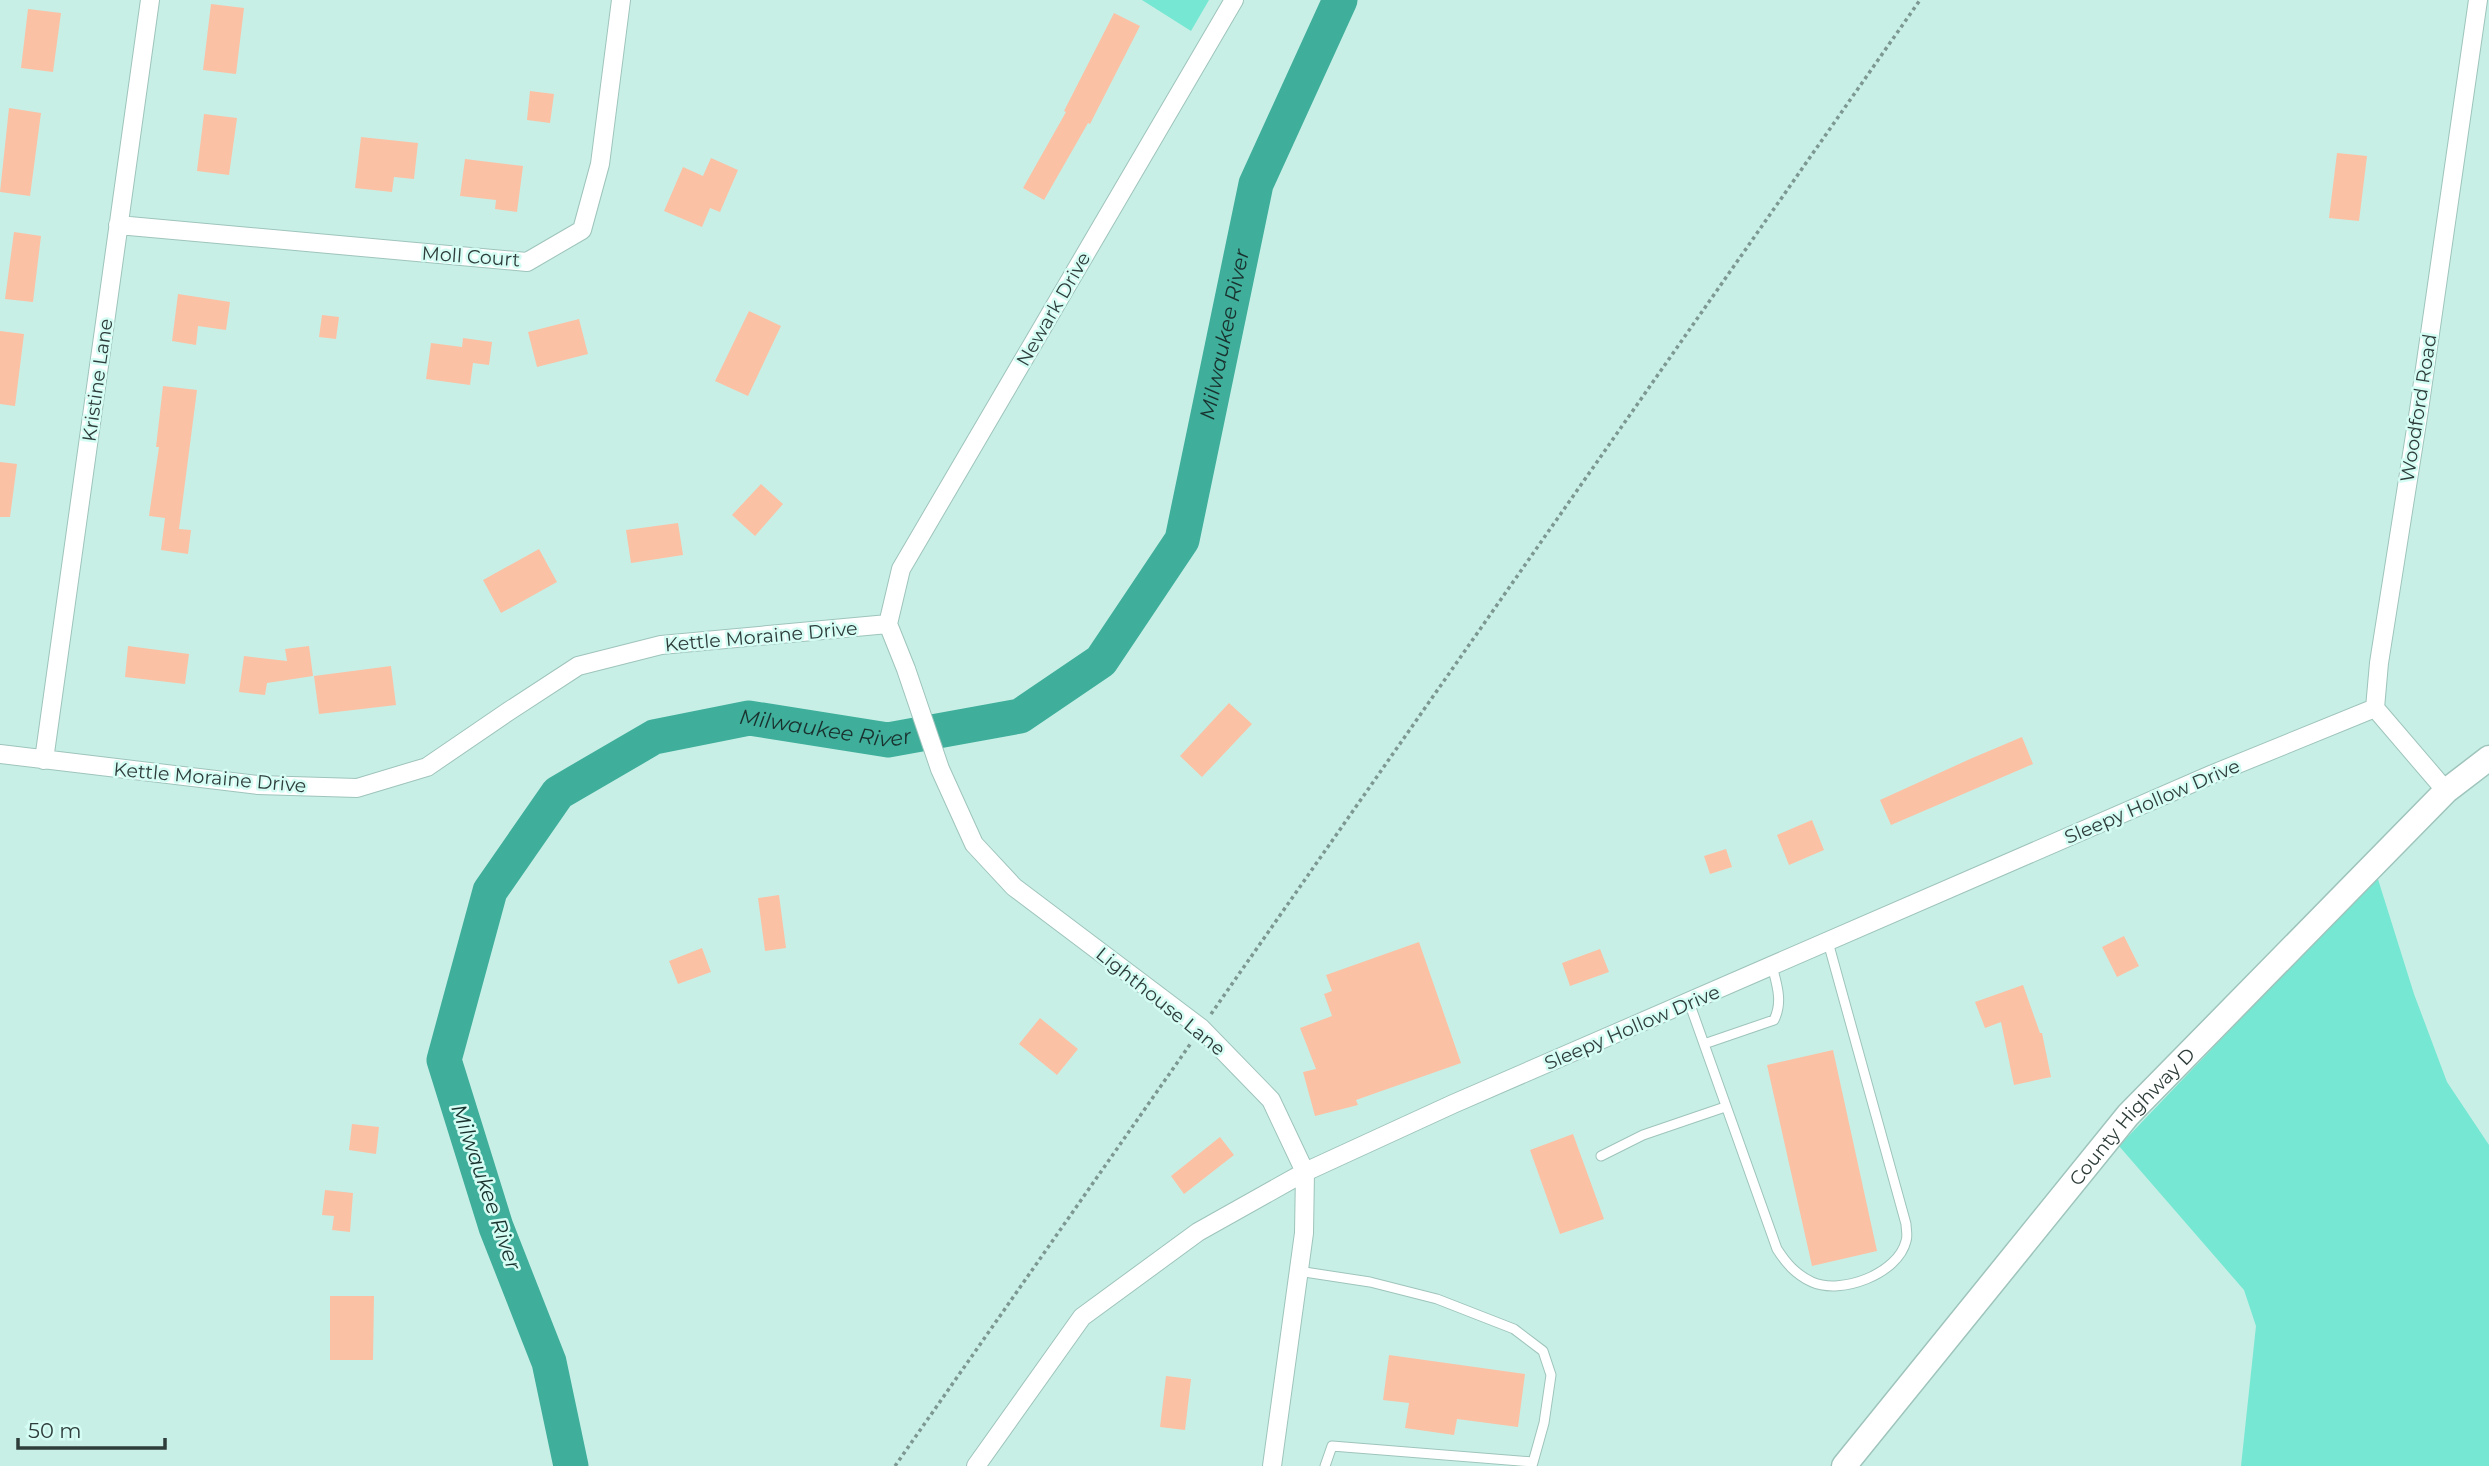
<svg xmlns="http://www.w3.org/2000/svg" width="2489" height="1466" viewBox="0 0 2489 1466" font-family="Montserrat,sans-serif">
  <rect width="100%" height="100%" fill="#c8efe6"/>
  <path fill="#76e7d2" d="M 1142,0 L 1209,0 L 1191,31 Z
    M 2377,876 L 2414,994 L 2447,1082 L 2489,1145 L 2489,1466 L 2241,1466 L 2256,1326 L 2244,1290 L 2119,1146 Z"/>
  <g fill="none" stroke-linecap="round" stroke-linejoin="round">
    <path stroke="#3fae9b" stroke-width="35" id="s1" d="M 571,1466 L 549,1362 L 496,1227 L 444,1060 L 490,891 L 558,793 L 654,737 L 749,718 L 888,740 L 1020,716 L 1101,661 L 1182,540 L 1256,184 L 1340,0"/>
  </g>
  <path fill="#fbc1a4" d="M 211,4 L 244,8 L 236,74 L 203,70 Z
    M 28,9 L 61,13 L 53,72 L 21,68 Z
    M 1114,13 L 1140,26 L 1090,124 L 1088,123 L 1044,200 L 1023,188 L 1066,112 L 1064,111 Z
    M 530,91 L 554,94 L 550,123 L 527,120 Z
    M 9,108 L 41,113 L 30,196 L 0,192 Z
    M 204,114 L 237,118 L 229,175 L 197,171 Z
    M 361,137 L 418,143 L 414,179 L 394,177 L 392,192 L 355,188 Z
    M 2337,153 L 2367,156 L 2359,221 L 2329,218 Z
    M 711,158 L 738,170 L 720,212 L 710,208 L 702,227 L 664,211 L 683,167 L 703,176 Z
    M 465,159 L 523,166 L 517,212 L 495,209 L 496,200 L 460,196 Z
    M 14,232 L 41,236 L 33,302 L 5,299 Z
    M 178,294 L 230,302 L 226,330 L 198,326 L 196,345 L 172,341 Z
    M 749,311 L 781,326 L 748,396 L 715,381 Z
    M 322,315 L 339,317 L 336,339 L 319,337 Z
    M 579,319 L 588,354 L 537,367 L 528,332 Z
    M 0,331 L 24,334 L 15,406 L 0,404 Z
    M 463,338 L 492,342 L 489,365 L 473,363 L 470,385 L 426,379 L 431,343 L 462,347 Z
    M 163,386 L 197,390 L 179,529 L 191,530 L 188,554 L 161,550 L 165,518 L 149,516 L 159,447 L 156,447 Z
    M 0,462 L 17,464 L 10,517 L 0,517 Z
    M 761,484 L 783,504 L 755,536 L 732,515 Z
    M 678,523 L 683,555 L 631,563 L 626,530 Z
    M 539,549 L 557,582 L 501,613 L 483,580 Z
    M 128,646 L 189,654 L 185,684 L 125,677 Z
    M 309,646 L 313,676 L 267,683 L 265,695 L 239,692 L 244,656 L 287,661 L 285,649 Z
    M 391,666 L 396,705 L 319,714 L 314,676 Z
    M 1229,703 L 1252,724 L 1202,777 L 1180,756 Z
    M 2022,737 L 2033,764 L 1891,825 L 1880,800 L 1970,759 Z
    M 1812,820 L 1824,850 L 1789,865 L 1777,835 Z
    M 1726,849 L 1732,867 L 1710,874 L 1704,856 Z
    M 779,895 L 786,948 L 765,951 L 758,898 Z
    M 2124,936 L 2139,966 L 2117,977 L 2102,947 Z
    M 1419,942 L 1461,1063 L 1356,1100 L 1358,1105 L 1315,1116 L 1303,1072 L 1316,1069 L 1300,1028 L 1332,1016 L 1324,994 L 1332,991 L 1326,975 Z
    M 702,948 L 711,972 L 678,984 L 669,961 Z
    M 1600,949 L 1609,972 L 1570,986 L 1562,963 Z
    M 2023,985 L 2040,1033 L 2042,1033 L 2051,1077 L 2014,1085 L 2001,1022 L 1985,1028 L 1975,1002 Z
    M 1040,1018 L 1078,1049 L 1057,1075 L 1019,1044 Z
    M 1833,1050 L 1877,1251 L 1812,1266 L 1767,1065 Z
    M 352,1124 L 379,1127 L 376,1154 L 349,1150 Z
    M 1573,1134 L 1604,1219 L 1560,1234 L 1530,1150 Z
    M 1220,1137 L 1234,1155 L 1184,1194 L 1171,1176 Z
    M 325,1190 L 353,1193 L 350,1232 L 332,1230 L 334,1216 L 322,1215 Z
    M 330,1296 L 374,1296 L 373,1360 L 330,1360 Z
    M 1389,1355 L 1525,1374 L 1518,1427 L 1457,1419 L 1454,1435 L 1405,1428 L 1409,1403 L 1383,1400 Z
    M 1166,1376 L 1191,1379 L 1185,1430 L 1160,1427 Z"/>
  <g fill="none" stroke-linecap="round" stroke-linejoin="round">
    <defs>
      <path id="lane" d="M 1689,1002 L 1777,1249 C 1786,1263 1795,1274 1812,1282 C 1841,1295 1898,1274 1906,1241 C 1908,1236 1906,1229 1906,1224 L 1828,942
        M 1704,1044 L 1774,1020 C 1783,1002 1777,985 1772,966
        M 1601,1156 L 1643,1135 L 1725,1107
        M 1298,1271 L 1370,1282 L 1437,1299 L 1514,1329 L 1543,1351 L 1551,1375 L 1544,1423 L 1532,1466
        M 1325,1466 L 1332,1446 L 1533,1462"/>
      <path id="street" d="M 118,225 L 527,262 L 582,230 L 600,164 L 621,0
        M 888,624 L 906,669 L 940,769 L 974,844 L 1014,887 L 1201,1028 L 1271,1100 L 1305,1172 L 1304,1233 L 1272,1466
        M 888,624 L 901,569 L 1234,0
        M 0,754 L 258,785 L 357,788 L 427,767 L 509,711 L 578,666 L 661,645 L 888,624
        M 44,760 L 150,0
        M 2446,791 L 2375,708 L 2379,663 L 2419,410 L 2478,0
        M 976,1466 L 1082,1317 L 1198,1232 L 1305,1172 L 1453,1104 L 2213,774 L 2375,708"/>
      <g id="secondary">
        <path id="s2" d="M 1844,1466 L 2128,1115 L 2446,791 L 2489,758"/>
      </g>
    </defs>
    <use href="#lane" stroke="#9ec4bb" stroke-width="11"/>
    <use href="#street" stroke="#9ec4bb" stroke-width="20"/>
    <use href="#secondary" stroke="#9ec4bb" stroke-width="27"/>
    <path stroke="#7c9891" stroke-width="3.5" stroke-dasharray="3.5 3.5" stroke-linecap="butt" d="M 1211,1014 L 1920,0
      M 895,1466 L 1191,1043"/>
    <use href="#lane" stroke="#fff" stroke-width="9"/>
    <use href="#street" stroke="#fff" stroke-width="18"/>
    <use href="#secondary" stroke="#fff" stroke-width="24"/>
  </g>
  <g text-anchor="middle" stroke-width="5" stroke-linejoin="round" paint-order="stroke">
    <g font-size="19" fill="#2e3d3a" stroke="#d5fdf4">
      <text transform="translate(471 256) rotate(4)" y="7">Moll Court</text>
      <text transform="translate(1053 309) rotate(-60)" y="7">Newark Drive</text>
      <text transform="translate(97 380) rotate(-82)" y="7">Kristine Lane</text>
      <text transform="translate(2418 408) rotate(-81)" y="7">Woodford Road</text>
      <text transform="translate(761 636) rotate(-5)" y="7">Kettle Moraine Drive</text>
      <text transform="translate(210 777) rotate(5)" y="7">Kettle Moraine Drive</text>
      <text transform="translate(2152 801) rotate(-23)" y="7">Sleepy Hollow Drive</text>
      <text transform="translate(1161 1001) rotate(39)" y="7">Lighthouse Lane</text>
      <text transform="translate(1632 1027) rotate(-23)" y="7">Sleepy Hollow Drive</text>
      <text dy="7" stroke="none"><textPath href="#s2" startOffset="453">County Highway D</textPath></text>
    </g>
    <g font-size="21" font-style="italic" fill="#19312d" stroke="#d5fdf4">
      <text dy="7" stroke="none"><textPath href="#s1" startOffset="1657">Milwaukee River</textPath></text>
      <text dy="7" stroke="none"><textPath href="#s1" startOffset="1006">Milwaukee River</textPath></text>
      <text transform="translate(486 1187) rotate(71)" y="7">Milwaukee River</text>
    </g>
  </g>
  <path d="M18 1438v10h147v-10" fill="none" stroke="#2e3d3a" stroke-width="3.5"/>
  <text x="28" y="1438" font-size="21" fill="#2e3d3a" stroke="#d5fdf4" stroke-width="5" paint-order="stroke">50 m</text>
</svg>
